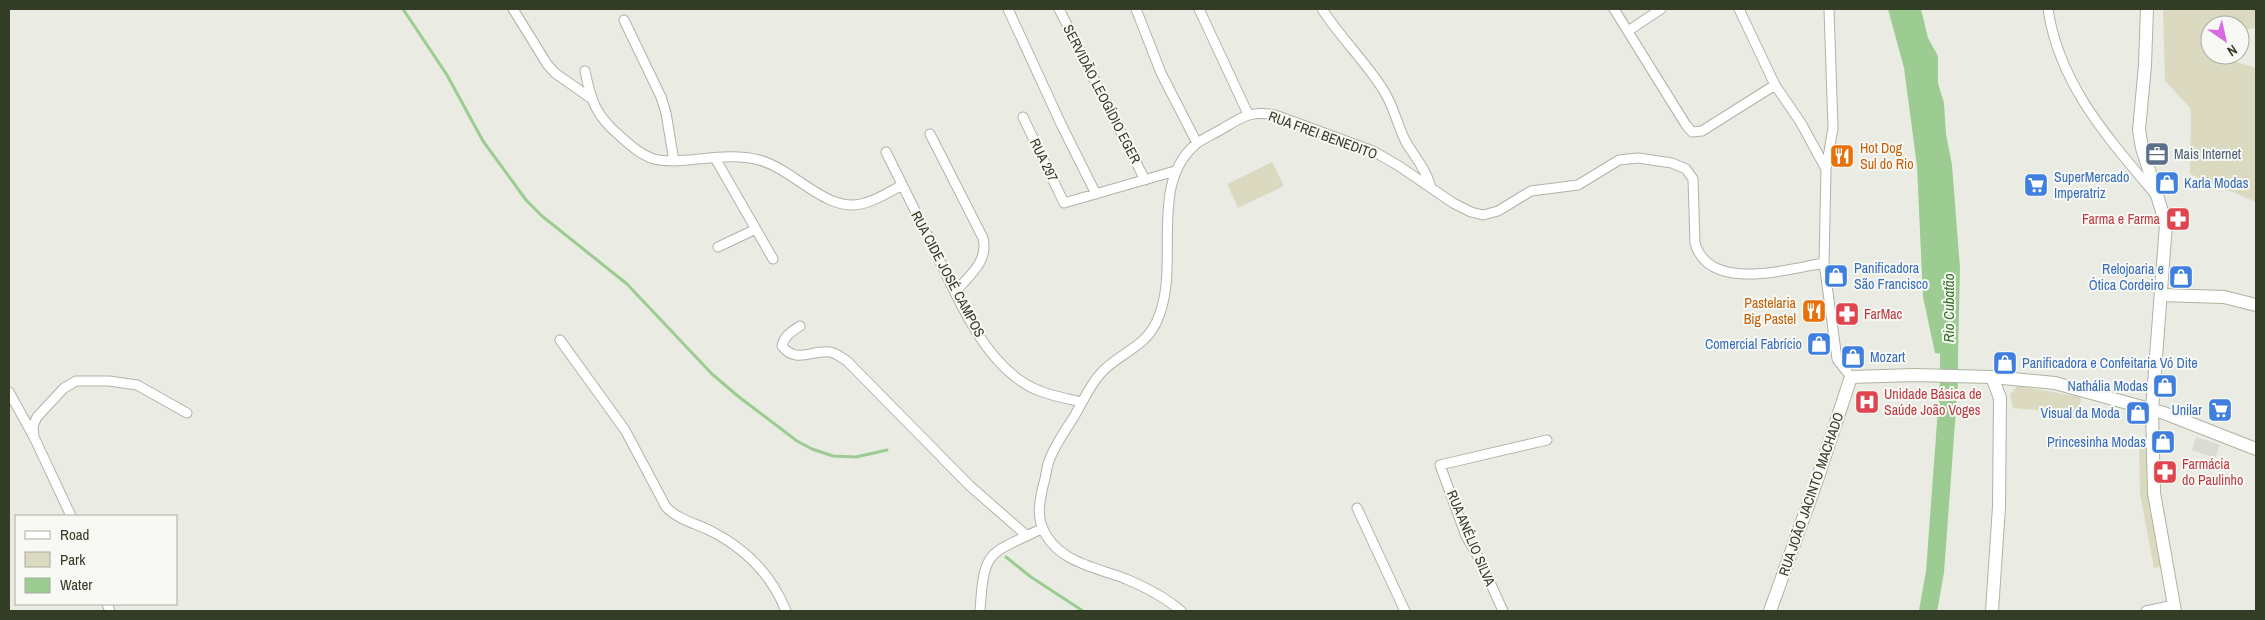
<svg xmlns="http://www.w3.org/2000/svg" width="2265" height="620" viewBox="0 0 2265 620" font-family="'Archivo Narrow',sans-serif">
  <rect width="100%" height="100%" fill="#eaece4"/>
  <path fill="#dadcd2" d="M 2196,437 L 2220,445 L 2215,458 L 2192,450 Z"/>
  <path fill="#dbd9bf" d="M 2163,9 L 2256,9 L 2256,28 L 2240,30 L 2240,25 L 2210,25 L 2210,55 L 2236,55 L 2237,62 L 2256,68 L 2256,202 L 2190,174 L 2191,109 L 2165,81 Z
    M 1272,162 L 1284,186 L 1238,208 L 1227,184 Z
    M 2017,386 L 2081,397 L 2079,414 L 2013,408 L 2010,395 Z
    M 2139,438 L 2149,439 L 2164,566 L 2154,568 L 2140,494 Z"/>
  <path fill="#9ccc92" d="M 1888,9 L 1921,9 L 1928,38 L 1938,56 L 1938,83 L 1944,103 L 1946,134 L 1952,165 L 1960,268 L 1958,356 L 1935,353 L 1923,297 L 1917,166 L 1904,68 Z"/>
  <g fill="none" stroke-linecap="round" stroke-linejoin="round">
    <path stroke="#9ccc92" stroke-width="3" d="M 403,9 L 447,75 L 483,141 L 526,200 L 542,216 L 627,284 L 712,374 L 739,397 L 797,441 L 812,449 L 833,456 L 856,457 L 887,450
      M 1006,557 L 1031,577 L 1083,611"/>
    <path stroke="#9ccc92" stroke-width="18" d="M 1928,611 L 1935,572 L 1949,382 L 1949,332"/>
    <defs>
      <path id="street" d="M 513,9 L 547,64 L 555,73 L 592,99
        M 1008,9 L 1061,124 L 1096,194
        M 1059,9 L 1145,180
        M 1136,9 L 1161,73 L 1197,143
        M 1199,9 L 1248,114
        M 1322,9 C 1340,37 1364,60 1382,88 C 1394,105 1397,126 1407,144 C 1416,158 1426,170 1431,187
        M 1614,9 L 1686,125 L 1692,132 L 1702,131 L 1775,85
        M 1739,9 L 1775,85 L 1801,123 L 1826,169
        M 1829,9 L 1833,128 L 1826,169 L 1824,263 L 1837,359 L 1851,377
        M 2048,9 C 2059,84 2108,138 2155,194
        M 624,20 L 661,97 L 666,113 L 674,161
        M 1628,31 L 1661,9
        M 585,71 C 591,101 596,116 620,136 C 630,145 641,155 654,159 C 665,162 677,161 688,160 C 712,158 736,154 759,160 C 794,169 825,212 861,204 C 876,201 889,192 902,185
        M 1023,117 L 1064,203 L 1175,171
        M 930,134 L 983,238 C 989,261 969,276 955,292
        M 886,152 C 903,187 920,221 937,255 C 957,297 981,354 1021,381 C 1039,394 1061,397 1082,402
        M 715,158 L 773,259
        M 718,247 L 756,229
        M 800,326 C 791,332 784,336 782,346 C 796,364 811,350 830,352 C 836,353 842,358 847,361 L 970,486 L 1026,535
        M 560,340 L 625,430 L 666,507 C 676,518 693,523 707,529 C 744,547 771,573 786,611
        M 9,392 L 34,437 L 71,516
        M 34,437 L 33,426 L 37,417 L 64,388 L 76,381 L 109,381 L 137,385 L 187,413
        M 1357,508 L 1405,611
        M 107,604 L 110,611
        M 980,611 C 984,547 989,555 1043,528
        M 1181,611 C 1165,597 1145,587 1126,579 C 1095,567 1056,562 1042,527 C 1037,513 1040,500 1043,486 C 1046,478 1046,469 1049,461 C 1055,444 1066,430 1075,415 C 1083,401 1090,385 1101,373 C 1118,354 1144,348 1156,323 C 1183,268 1146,186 1196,144 C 1204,138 1214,134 1222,129 C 1242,117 1251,110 1275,115 L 1373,151 L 1399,166 L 1453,203 L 1471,212 L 1483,215 L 1498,211 L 1531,191 L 1578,185 L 1619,160 L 1638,158 L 1672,163 L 1686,169 L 1693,179 L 1695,243 C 1709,293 1788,269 1824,263
        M 1503,611 L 1480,560 L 1466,536 L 1440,465 L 1547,440
        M 2146,611 L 2174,605"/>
      <path id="secondary" d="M 2147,9 L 2145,65 L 2139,130 L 2142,148 L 2166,224 L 2152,410 L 2154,493 L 2175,611
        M 2161,295 L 2224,297 L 2256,305
        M 1992,377 L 2000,398 L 1999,507 L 1992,611
        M 1770,611 L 1817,480 L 1851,377 L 1914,375 L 1992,377 L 2055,383 L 2164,413 L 2256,449"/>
    </defs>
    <use href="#street" stroke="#afb4a7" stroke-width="11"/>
    <use href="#secondary" stroke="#aeb4a0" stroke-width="14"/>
    <use href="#street" stroke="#fff" stroke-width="9"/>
    <use href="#secondary" stroke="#fff" stroke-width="12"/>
  </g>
  <defs>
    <symbol id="office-square" viewBox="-11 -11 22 22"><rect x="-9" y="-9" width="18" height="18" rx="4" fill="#5c6f8a" stroke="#f8f9f4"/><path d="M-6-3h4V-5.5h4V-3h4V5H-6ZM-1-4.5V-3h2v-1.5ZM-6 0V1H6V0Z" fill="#fff"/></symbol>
    <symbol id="restaurant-square" viewBox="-11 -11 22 22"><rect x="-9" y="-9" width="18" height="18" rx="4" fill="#e8710a" stroke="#f8f9f4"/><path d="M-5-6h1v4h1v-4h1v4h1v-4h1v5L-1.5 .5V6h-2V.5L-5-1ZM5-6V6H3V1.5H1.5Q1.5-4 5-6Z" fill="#fff"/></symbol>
    <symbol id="shop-square" viewBox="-11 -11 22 22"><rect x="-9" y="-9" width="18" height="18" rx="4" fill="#3f7fe0" stroke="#f8f9f4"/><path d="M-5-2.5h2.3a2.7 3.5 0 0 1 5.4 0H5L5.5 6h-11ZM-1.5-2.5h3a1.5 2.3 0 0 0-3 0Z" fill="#fff"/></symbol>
    <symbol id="supermarket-square" viewBox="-11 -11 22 22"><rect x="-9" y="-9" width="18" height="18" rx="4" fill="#3f7fe0" stroke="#f8f9f4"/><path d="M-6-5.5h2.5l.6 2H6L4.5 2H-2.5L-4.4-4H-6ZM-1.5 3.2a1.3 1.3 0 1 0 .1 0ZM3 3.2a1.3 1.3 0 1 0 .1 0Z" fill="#fff"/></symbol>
    <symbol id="pharmacy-square" viewBox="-11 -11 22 22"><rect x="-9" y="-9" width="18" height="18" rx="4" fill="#e0444e" stroke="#f8f9f4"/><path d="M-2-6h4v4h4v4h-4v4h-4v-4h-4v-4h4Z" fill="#fff"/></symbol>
    <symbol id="hospital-square" viewBox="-11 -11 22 22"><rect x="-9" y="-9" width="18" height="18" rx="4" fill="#e0444e" stroke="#f8f9f4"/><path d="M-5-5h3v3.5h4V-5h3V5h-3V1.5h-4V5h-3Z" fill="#fff"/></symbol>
  </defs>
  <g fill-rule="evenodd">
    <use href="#office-square" x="2143" y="140" width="28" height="28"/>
    <use href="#restaurant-square" x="1828" y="142" width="28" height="28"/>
    <use href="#shop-square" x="2153" y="169" width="28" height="28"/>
    <use href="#supermarket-square" x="2022" y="171" width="28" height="28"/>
    <use href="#pharmacy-square" x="2164" y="205" width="28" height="28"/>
    <use href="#shop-square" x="1822" y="262" width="28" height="28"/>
    <use href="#shop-square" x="2167" y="263" width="28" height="28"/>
    <use href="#restaurant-square" x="1800" y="297" width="28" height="28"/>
    <use href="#pharmacy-square" x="1833" y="300" width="28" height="28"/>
    <use href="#shop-square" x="1805" y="330" width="28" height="28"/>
    <use href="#shop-square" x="1839" y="343" width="28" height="28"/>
    <use href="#shop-square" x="1991" y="349" width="28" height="28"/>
    <use href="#shop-square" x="2151" y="372" width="28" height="28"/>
    <use href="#hospital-square" x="1853" y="388" width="28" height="28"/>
    <use href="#supermarket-square" x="2206" y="396" width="28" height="28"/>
    <use href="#shop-square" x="2124" y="399" width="28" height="28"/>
    <use href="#shop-square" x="2149" y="428" width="28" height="28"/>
    <use href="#pharmacy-square" x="2151" y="458" width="28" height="28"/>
  </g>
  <g text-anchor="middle" stroke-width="4" stroke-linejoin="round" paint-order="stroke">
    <g font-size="14" fill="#333c25" stroke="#f8f9f4">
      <text transform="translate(1102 94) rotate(63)" y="5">SERVIDÃO LEOGÍDIO EGER</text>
      <text transform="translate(1323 135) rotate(20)" y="5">RUA FREI BENEDITO</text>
      <text transform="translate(1044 160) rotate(64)" y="5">RUA 297</text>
      <text transform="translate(948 274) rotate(62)" y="5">RUA CIDE JOSÉ CAMPOS</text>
      <text transform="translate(1811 494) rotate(-71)" y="5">RUA JOÃO JACINTO MACHADO</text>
      <text transform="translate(1471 538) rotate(67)" y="5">RUA ANÉLIO SILVA</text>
    </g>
    <g font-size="14" fill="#c56008" stroke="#f8f9f4" text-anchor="start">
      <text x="1860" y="153">Hot Dog<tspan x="1860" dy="16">Sul do Rio</tspan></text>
      <text x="1796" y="308" text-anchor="end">Pastelaria<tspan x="1796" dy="16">Big Pastel</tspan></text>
    </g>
    <g font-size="14" fill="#4e5e75" stroke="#f8f9f4" text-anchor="start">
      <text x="2174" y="159">Mais Internet</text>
    </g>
    <g font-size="14" fill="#366cbe" stroke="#f8f9f4" text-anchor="end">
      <text x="2054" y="182" text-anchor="start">SuperMercado<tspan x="2054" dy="16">Imperatriz</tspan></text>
      <text x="2184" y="188" text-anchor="start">Karla Modas</text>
      <text x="1854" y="273" text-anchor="start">Panificadora<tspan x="1854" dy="16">São Francisco</tspan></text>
      <text x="2164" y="274">Relojoaria e<tspan x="2164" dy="16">Ótica Cordeiro</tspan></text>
      <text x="1802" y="349">Comercial Fabrício</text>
      <text x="1870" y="362" text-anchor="start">Mozart</text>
      <text x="2022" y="368" text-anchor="start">Panificadora e Confeitaria Vó Dite</text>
      <text x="2148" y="391">Nathália Modas</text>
      <text x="2202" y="415">Unilar</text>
      <text x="2120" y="418">Visual da Moda</text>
      <text x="2146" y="447">Princesinha Modas</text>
    </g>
    <g font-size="14" fill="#be3a42" stroke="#f8f9f4" text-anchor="start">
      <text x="2160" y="224" text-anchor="end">Farma e Farma</text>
      <text x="1864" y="319">FarMac</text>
      <text x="1884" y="399">Unidade Básica de<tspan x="1884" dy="16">Saúde João Voges</tspan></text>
      <text x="2182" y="469">Farmácia<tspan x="2182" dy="16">do Paulinho</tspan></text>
    </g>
    <g font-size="15" font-style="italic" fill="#327225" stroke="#f8f9f4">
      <text transform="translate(1949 308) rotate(-90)" y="5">Rio Cubatão</text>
    </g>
  </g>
  <rect width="2265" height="620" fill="none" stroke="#333c25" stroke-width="20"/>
  <rect x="15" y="515" width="162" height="90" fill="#f8f9f4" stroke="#a9ada1"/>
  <rect x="25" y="531" width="25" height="8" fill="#ffffff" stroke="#a9ada1"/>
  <text x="60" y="540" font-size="15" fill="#333c25">Road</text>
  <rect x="25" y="552" width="25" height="15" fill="#dbd9bf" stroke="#a9ada1"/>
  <text x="60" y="565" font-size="15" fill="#333c25">Park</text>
  <rect x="25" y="578" width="25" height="15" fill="#9ccc92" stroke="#a9ada1"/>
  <text x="60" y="590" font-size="15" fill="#333c25">Water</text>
  <g transform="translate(2225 40) rotate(146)"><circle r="24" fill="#f8f9f4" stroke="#a9ada1"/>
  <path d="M0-4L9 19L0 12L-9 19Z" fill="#d969e5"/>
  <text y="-8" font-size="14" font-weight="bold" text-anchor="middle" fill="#333c25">N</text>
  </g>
</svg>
